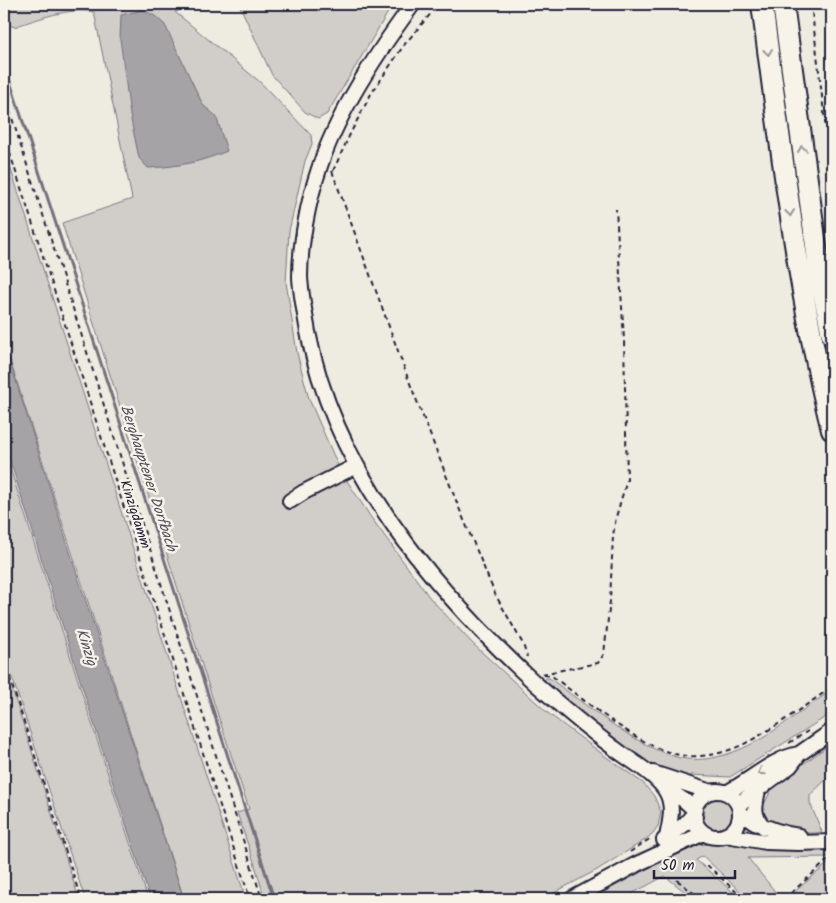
<svg xmlns="http://www.w3.org/2000/svg" width="836" height="903" viewBox="0 0 836 903" font-family="Kalam,sans-serif">
  <rect width="100%" height="100%" fill="#eeebe1"/>
  <filter id="ink" filterUnits="userSpaceOnUse"><feTurbulence type="fractalNoise" baseFrequency=".02" numOctaves="2"/><feDisplacementMap in="SourceGraphic" scale="10" xChannelSelector="R" yChannelSelector="G"/><feConvolveMatrix kernelMatrix="1 2 1 2 8 2 1 2 1" color-interpolation-filters="sRGB"/></filter>
  <g filter="url(#ink)">
    <path fill="#d1cdc9" stroke="#7a7882" d="M 4,4 L 195,4 L 175,12 L 260,82 L 311,135 L 312,144 L 305,161 L 289,231 L 286,282 L 297,353 L 309,399 L 340,470 L 370,516 L 430,598 L 473,644 L 549,714 L 609,759 L 643,783 L 654,796 L 661,812 L 658,826 L 653,833 L 645,840 L 597,870 L 542,899 L 265,899 L 254,862 L 237,813 L 249,809 L 214,703 L 62,223 L 132,199 L 94,12 C 70,7 37,19 14,27 L 4,22 Z
      M 239,4 L 393,4 L 327,114 L 318,119 L 305,112 L 272,75 Z
      M 4,148 L 246,899 L 184,899 L 4,342 Z
      M 4,449 L 148,899 L 85,899 L 4,653 Z
      M 4,664 L 79,899 L 4,899 Z
      M 546,678 L 549,678 C 584,703 646,755 687,759 C 714,762 743,750 766,736 C 789,721 810,704 832,690 L 832,713 L 730,777 L 691,775 L 687,782 L 656,769 L 618,745 L 545,685 L 544,680 Z
      M 832,743 L 832,774 L 810,795 L 810,803 L 822,832 C 804,836 785,829 768,824 L 761,811 L 773,786 Z
      M700 815a17 17 0 1 1 34 0a17 17 0 1 1-34 0Z
      M 709,844 L 832,846 L 832,857 L 748,858 L 777,894 L 783,899 L 748,899 L 703,856 L 696,860 L 741,899 L 694,899 L 665,876 L 622,899 L 591,899 L 662,861 L 694,845 Z
      M 832,860 L 832,895 L 828,899 L 786,899 Z"/>
    <path fill="#a6a3a6" stroke="#716f7b" d="M 143,10 L 155,16 L 165,25 L 203,105 L 216,116 L 227,151 C 201,162 177,167 148,168 L 139,158 L 130,115 L 120,38 L 121,15 Z
      M 4,343 L 77,574 L 184,899 L 150,899 L 4,442 Z"/>
    <g fill="none" stroke-linecap="round" stroke-linejoin="round">
      <path stroke="#716f7b" stroke-width="3" d="M 4,63 L 274,899"/>
      <defs>
        <path id="minor" d="M 413,4 C 379,50 337,113 319,169 C 308,201 300,244 300,277 C 301,295 305,314 308,332 C 335,473 433,589 536,684 C 561,706 587,728 614,748 C 629,760 658,775 667,793 C 674,807 670,822 667,837
          M 290,501 L 304,492 L 356,466
          M 653,773 L 711,792
          M 664,787 L 685,801 L 695,810
          M 758,790 C 755,805 752,816 764,827
          M694 814a23 23 0 1 1 46 0a23 23 0 1 1-46 0Z
          M 726,793 C 750,781 772,759 799,754
          M 739,807 L 746,798 L 790,766 L 799,754 L 832,731
          M 740,813 C 759,826 777,833 799,836
          M 726,835 L 766,842 L 798,843 L 832,842
          M 664,840 L 685,824 L 693,815 L 695,817
          M 572,899 L 637,864 L 704,833"/>
        <path id="highway" d="M 762,4 C 781,148 797,289 832,430
          M 783,4 L 820,275 L 832,335"/>
      </defs>
      <use href="#minor" stroke="#22223b" stroke-width="18"/>
      <use href="#highway" stroke="#22223b" stroke-width="24"/>
      <path stroke="#22223b" stroke-width="2" stroke-dasharray="5 4" stroke-linecap="butt" d="M 78,4 C 96,11 106,8 125,4
        M 811,4 L 832,180
        M 4,93 L 262,899
        M 4,135 L 250,899
        M 332,171 L 409,381 L 459,508 L 495,594 L 523,644 L 527,657
        M 333,171 L 351,132 L 371,94 L 404,45 L 439,4
        M 4,660 L 81,899
        M 542,674 L 598,663 L 604,654 L 610,601 L 613,536 L 616,517 L 627,480 L 624,340 L 616,209
        M 544,675 L 552,676 C 584,700 634,742 671,753 C 694,760 720,755 742,745 C 774,729 803,707 832,687
        M 789,743 L 808,731
        M 630,852 L 651,838
        M 707,865 L 744,899
        M 677,880 L 701,899
        M 791,893 L 828,860 L 832,858
        M 548,899 L 561,892"/>
      <use href="#minor" stroke="#f7f3e8" stroke-width="14"/>
      <use href="#highway" stroke="#f7f3e8" stroke-width="20"/>
    </g>
    <defs><path id="oneway-chevron" d="M-2-3.5L2.5 0L-2 3.5" fill="none" stroke-width="1.6" stroke-linecap="round" stroke-linejoin="round" transform="scale(1.25)"/></defs>
    <g stroke="#97959a">
      <use href="#oneway-chevron" transform="translate(768 52) rotate(83)"/>
      <use href="#oneway-chevron" transform="translate(802 149) rotate(-98)"/>
      <use href="#oneway-chevron" transform="translate(790 213) rotate(83)"/>
      <use href="#oneway-chevron" transform="translate(761 772) rotate(147)"/>
    </g>
  </g>
  <g text-anchor="middle" stroke-width="5" stroke-linejoin="round" paint-order="stroke">
    <g font-size="14" fill="#22223b" stroke="#f7f3e8">
      <text transform="translate(136 514) rotate(72)" y="5">Kinzigdamm</text>
    </g>
    <g font-size="15" font-style="italic" fill="#504f60" stroke="#f7f3e8">
      <text transform="translate(149 478) rotate(72)" y="5">Berghauptener Dorfbach</text>
      <text transform="translate(87 647) rotate(72)" y="5">Kinzig</text>
    </g>
  </g>
  <rect width="836" height="903" fill="none" stroke="#f7f3e8" stroke-width="20"/>
  <rect x="10" y="10" width="816" height="883" fill="none" stroke="#22223b" stroke-width="2" filter="url(#ink)"/>
  <path d="M654 870v8h81v-8" fill="none" stroke="#22223b" stroke-width="2.5"/>
  <text x="661" y="870" font-size="15" fill="#22223b" stroke="#f7f3e8" stroke-width="4" paint-order="stroke">50 m</text>
</svg>
